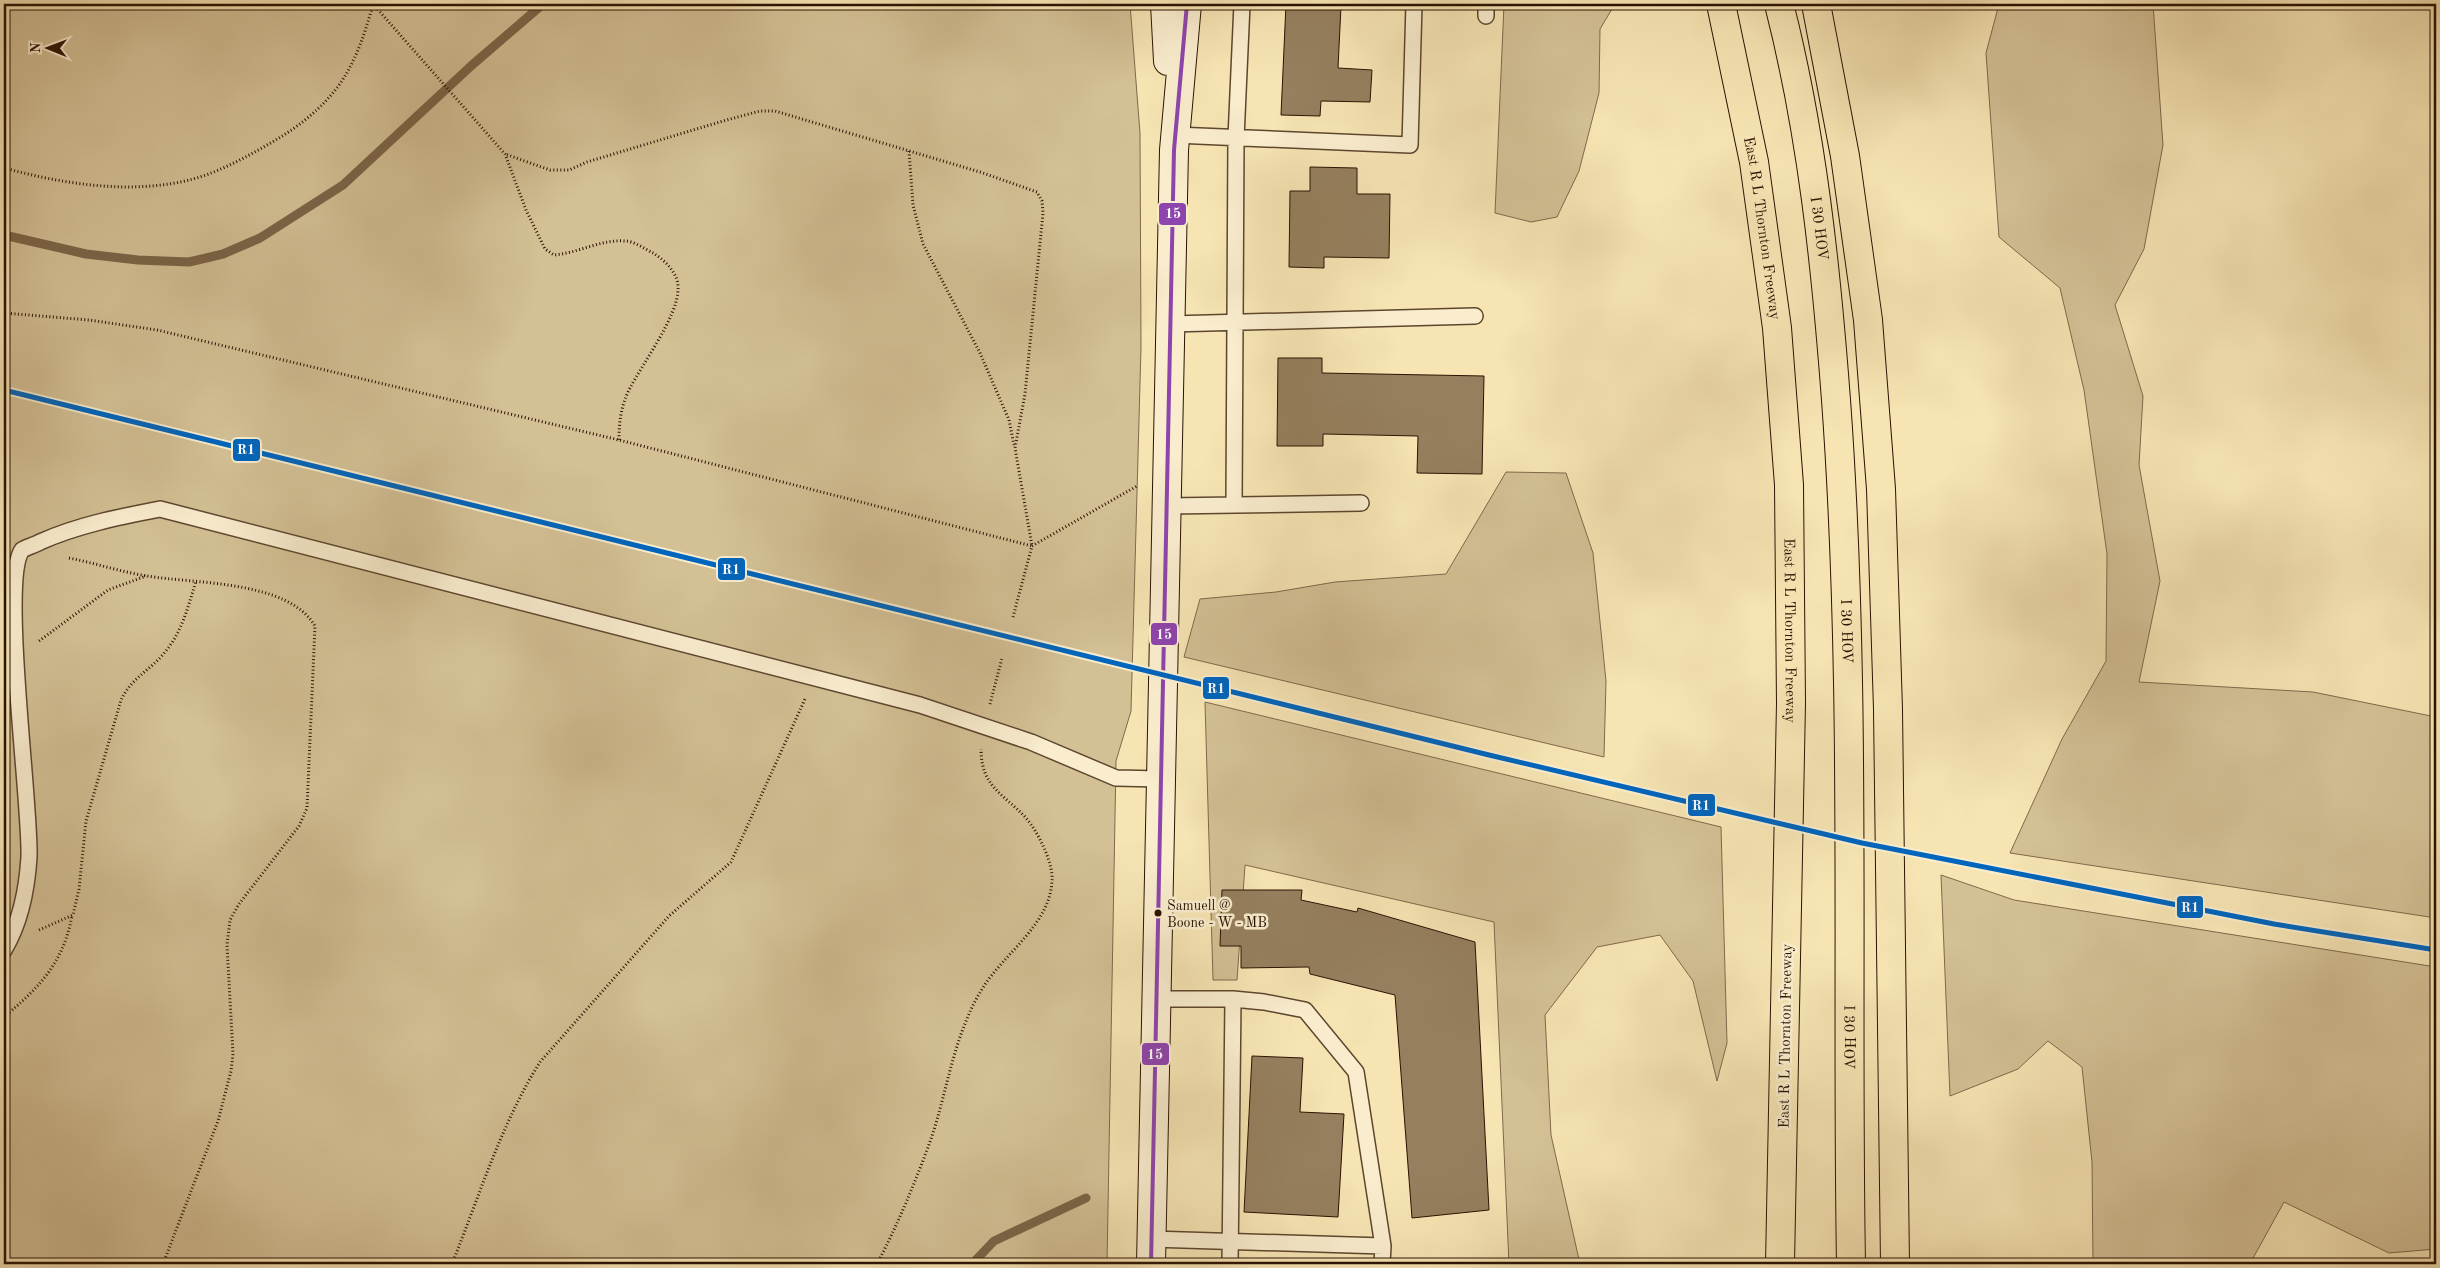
<svg xmlns="http://www.w3.org/2000/svg" width="2440" height="1268" viewBox="0 0 2440 1268" font-family="'Old Standard TT',serif">
  <rect width="100%" height="100%" fill="#f6e4b3"/>
  <filter id="stains"><feTurbulence type="fractalNoise" baseFrequency=".004" numOctaves="4"/><feColorMatrix values="0 0 0 0 .2 0 0 0 0 .09 0 0 0 0 .02 0 0 0 .5 -.17"/></filter>
  <radialGradient id="worn" r=".72"><stop offset=".6" stop-color="#630" stop-opacity="0"/><stop offset="1" stop-color="#630" stop-opacity=".3"/></radialGradient>
  <path fill="#d3c095" stroke="#7f694c" d="M 4,4 L 1130,4 L 1140,133 L 1141,347 L 1131,711 L 1116,761 L 1107,1264 L 4,1264 Z
    M 1504,4 L 1615,4 L 1600,29 L 1599,93 L 1579,171 L 1557,217 L 1531,222 L 1495,213 Z
    M 1999,4 L 2153,4 L 2163,145 L 2144,249 L 2115,305 L 2143,396 L 2139,465 L 2160,581 L 2139,682 L 2313,692 L 2436,717 L 2436,918 L 2010,853 L 2062,739 L 2106,661 L 2107,554 L 2084,390 L 2060,288 L 1999,237 L 1986,53 Z
    M 1506,472 L 1566,473 L 1593,553 L 1606,681 L 1604,757 L 1184,657 L 1200,599 L 1276,592 L 1335,582 L 1446,574 Z
    M 1205,702 L 1721,827 L 1727,1043 L 1717,1081 L 1693,981 L 1660,935 L 1597,947 L 1545,1015 L 1551,1135 L 1580,1264 L 1509,1264 L 1494,922 L 1245,865 L 1237,980 L 1213,980 Z
    M 1941,875 L 2014,900 L 2436,967 L 2436,1249 L 2389,1253 L 2284,1202 L 2252,1260 L 2253,1264 L 2093,1264 L 2092,1162 L 2082,1067 L 2048,1041 L 2018,1069 L 1950,1096 Z"/>
  <g fill="none" stroke-linecap="round" stroke-linejoin="round">
    <path stroke="#7b6548" stroke-width="9" d="M 4,235 L 86,254 L 138,260 L 189,262 L 223,254 L 260,238 L 343,185 L 471,66 L 543,4
      M 972,1264 L 994,1241 L 1086,1198"/>
  </g>
  <path fill="#957f5e" stroke="#2b1202" d="M 1286,4 L 1341,6 L 1338,68 L 1372,70 L 1370,102 L 1321,101 L 1320,116 L 1281,115 Z
    M 1310,167 L 1357,168 L 1357,194 L 1390,194 L 1389,258 L 1324,257 L 1324,268 L 1289,267 L 1290,191 L 1310,191 Z
    M 1278,358 L 1322,358 L 1322,373 L 1484,376 L 1482,474 L 1417,473 L 1418,436 L 1323,434 L 1323,446 L 1277,446 Z
    M 1222,890 L 1302,890 L 1301,900 L 1357,912 L 1358,908 L 1475,942 L 1489,1210 L 1412,1218 L 1395,995 L 1310,974 L 1309,967 L 1241,968 L 1241,946 L 1220,946 Z
    M 1252,1056 L 1303,1058 L 1300,1112 L 1344,1114 L 1338,1217 L 1244,1212 Z"/>
  <g fill="none" stroke-linecap="round" stroke-linejoin="round">
    <defs>
      <path id="lane" d="M 1486,16 L 1486,4
        M 1175,135 L 1410,145 L 1414,4
        M 1171,324 L 1475,316
        M 1234,505 L 1236,138 L 1242,4
        M 1167,506 L 1361,503
        M 4,950 C 21,922 27,889 29,857 C 31,805 0,580 22,550 C 27,547 35,545 40,542 C 78,525 119,517 160,509 L 920,705 L 1031,742 L 1116,778 L 1161,779
        M 1156,999 L 1233,999 L 1264,1002 L 1305,1010 L 1356,1072 L 1383,1246
        M 1151,1239 L 1383,1246 L 1382,1264
        M 1230,1264 L 1233,999"/>
      <path id="secondary" d="M 1165,4 L 1168,61
        M 1151,1264 L 1174,150 L 1187,4"/>
      <g id="highway">
        <path id="s1" d="M 1721,4 L 1754,162 L 1777,328 L 1789,485 L 1791,703 L 1780,1264"/>
        <path id="s2" d="M 1779,4 C 1812,133 1826,267 1836,400 C 1857,687 1846,976 1851,1264"/>
        <path d="M 1816,4 L 1845,156 L 1868,320 L 1881,489 L 1888,709 L 1895,1264"/>
      </g>
    </defs>
    <use href="#lane" stroke="#5e462e" stroke-width="18"/>
    <use href="#secondary" stroke="#2b1202" stroke-width="30"/>
    <use href="#highway" stroke="#2b1202" stroke-width="30"/>
    <path stroke="#2b1202" stroke-width="3" stroke-dasharray="1 2.5" stroke-linecap="butt" d="M 373,4 L 505,154 L 526,210 L 545,249 L 554,255 C 578,253 602,239 625,241 C 634,241 645,249 653,253 C 665,260 679,274 678,289 C 678,316 643,363 630,388 C 621,405 619,422 619,440
      M 909,151 L 913,205 L 923,244 L 980,353 L 1009,420 L 1014,445
      M 4,168 C 67,185 142,197 206,175 C 230,166 252,154 274,141 C 305,123 335,98 351,65 C 361,46 367,25 373,5
      M 4,313 L 89,320 L 157,330 L 619,440 L 1032,546 L 1015,448 L 1025,394 L 1043,213 L 1042,201 L 1037,192 L 980,172 L 775,111 L 760,111 L 723,121 L 587,162 L 569,170 L 550,170 L 505,154
      M 69,558 C 95,563 121,572 147,576 C 195,584 288,580 315,626 L 307,808 L 299,826 L 239,904 L 230,920 L 227,945 L 233,1054 L 231,1071 L 218,1121 L 163,1264
      M 1013,617 L 1032,546 L 1137,486
      M 39,641 L 108,590 L 146,576
      M 990,704 L 1002,658
      M 39,930 L 73,915 L 79,889 L 86,821 L 121,700 C 131,678 151,670 165,652 C 182,632 188,607 196,581
      M 4,1017 C 40,987 63,963 72,916
      M 452,1264 C 479,1197 501,1124 540,1062 L 669,916 L 731,862 L 805,699
      M 877,1264 C 897,1226 916,1181 931,1139 C 948,1089 954,1032 984,986 C 1005,953 1051,923 1052,880 C 1053,862 1038,832 1026,818 C 1004,794 981,787 981,749"/>
    <use href="#lane" stroke="#f9edce" stroke-width="15"/>
    <use href="#secondary" stroke="#f9edce" stroke-width="28"/>
    <use href="#highway" stroke="#f6e4b3" stroke-width="28"/>
    <defs>
      <path id="bus-1" d="M 1151,1264 L 1174,150 L 1187,4"/>
    </defs>
    <use href="#bus-1" stroke="#f9edce" stroke-width="8"/>
    <use href="#bus-1" stroke="#8e44ad" stroke-width="4"/>
    <defs>
      <path id="rail-1" d="M 4,390 L 1489,755 L 1862,843 L 2274,924 L 2436,950"/>
    </defs>
    <use href="#rail-1" stroke="#f9edce" stroke-width="9"/>
    <use href="#rail-1" stroke="#0065bd" stroke-width="5"/>
  </g>
  <circle fill="#2b1202" stroke="#f9edce" stroke-width="2" cx="1158" cy="913" r="4.5"/>
  <g text-anchor="middle" stroke-width="5" stroke-linejoin="round" paint-order="stroke">
    <g font-size="14" fill="#2b1202" stroke="#f9edce" text-anchor="start">
      <text x="1167" y="910">Samuell @<tspan x="1167" dy="17">Boone - W - MB</tspan></text>
    </g>
    <g font-size="15" fill="#2b1202" stroke="#f9edce">
      <text dy="5" stroke="none"><textPath href="#s1" startOffset="228">East R L Thornton Freeway</textPath></text>
      <text dy="5" stroke="none"><textPath href="#s2" startOffset="228">I 30 HOV</textPath></text>
      <text dy="5" stroke="none"><textPath href="#s1" startOffset="632">East R L Thornton Freeway</textPath></text>
      <text dy="5" stroke="none"><textPath href="#s2" startOffset="632">I 30 HOV</textPath></text>
      <text transform="translate(1785 1036) rotate(-89)" y="5">East R L Thornton Freeway</text>
      <text dy="5" stroke="none"><textPath href="#s2" startOffset="1038">I 30 HOV</textPath></text>
    </g>
  </g>
  <g stroke="#f9edce" stroke-width="2">
    <rect x="1158" y="202" width="29" height="24" rx="5" fill="#8e44ad"/>
    <rect x="232" y="438" width="29" height="24" rx="5" fill="#0065bd"/>
    <rect x="717" y="557" width="29" height="24" rx="5" fill="#0065bd"/>
    <rect x="1150" y="622" width="28" height="24" rx="5" fill="#8e44ad"/>
    <rect x="1202" y="676" width="28" height="24" rx="5" fill="#0065bd"/>
    <rect x="1687" y="793" width="29" height="24" rx="5" fill="#0065bd"/>
    <rect x="2176" y="895" width="28" height="24" rx="5" fill="#0065bd"/>
    <rect x="1141" y="1042" width="29" height="24" rx="5" fill="#8e44ad"/>
  </g>
  <g font-size="14" text-anchor="middle" font-weight="bold" fill="#fff">
    <text x="1173" y="218">15</text>
    <text x="246" y="454">R1</text>
    <text x="731" y="574">R1</text>
    <text x="1164" y="639">15</text>
    <text x="1216" y="693">R1</text>
    <text x="1701" y="810">R1</text>
    <text x="2190" y="912">R1</text>
    <text x="1155" y="1059">15</text>
  </g>
  <rect width="2440" height="1268" fill="none" stroke="#f6e4b3" stroke-width="20"/>
  <rect x="5" y="5" width="2430" height="1258" fill="none" stroke="#2b1202" stroke-width="2.5"/>
  <rect x="10" y="10" width="2420" height="1248" fill="none" stroke="#2b1202"/>
  <g transform="translate(48 48) rotate(271)" stroke="#f9edce" stroke-width="4" paint-order="stroke">
  <path d="M0-4L9 19L0 12L-9 19Z" fill="#2b1202"/>
  <text y="-8" font-size="14" font-weight="bold" text-anchor="middle" fill="#2b1202">N</text>
  </g>
  <rect width="100%" height="100%" filter="url(#stains)"/>
  <rect width="100%" height="100%" fill="url(#worn)"/>
</svg>
